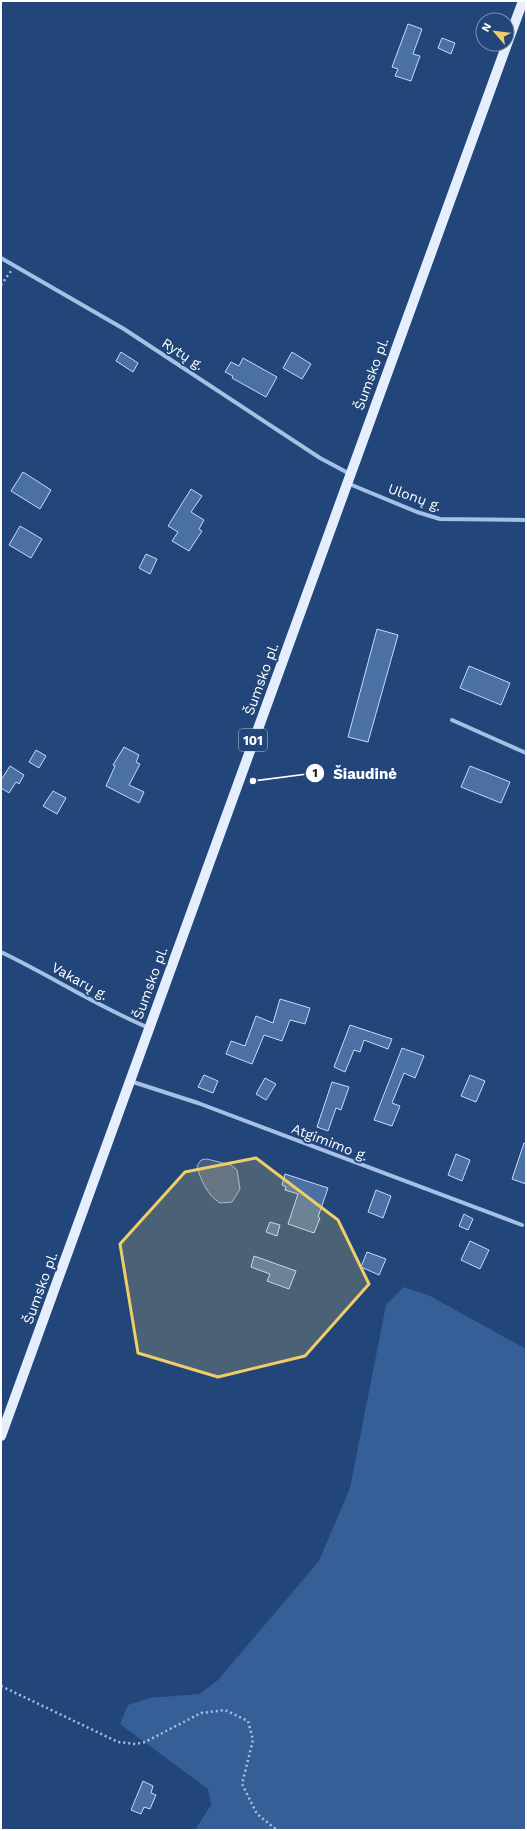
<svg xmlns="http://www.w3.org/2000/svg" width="527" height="1831" viewBox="0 0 527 1831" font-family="'Work Sans',sans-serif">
  <rect width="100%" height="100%" fill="#22467a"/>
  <path fill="#365f98" d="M 404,1287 L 430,1296 L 526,1349 L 526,1830 L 195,1830 L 211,1805 L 208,1789 L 120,1724 L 128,1705 L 149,1698 L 200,1694 L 218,1680 L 319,1561 L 350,1488 L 386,1305 Z"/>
  <path fill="#456086" stroke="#99bae6" d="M 207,1159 L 231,1165 L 237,1170 L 240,1189 L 232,1202 L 220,1203 C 208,1196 200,1179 197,1166 L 201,1160 Z"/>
  <path fill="#4b70a3" stroke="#c8daf4" d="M 408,24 L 422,29 L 413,54 L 420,56 L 411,81 L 395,76 L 398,69 L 392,67 Z
    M 442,38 L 455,43 L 451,54 L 438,48 Z
    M 121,352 L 138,363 L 133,372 L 116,361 Z
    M 292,352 L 311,364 L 302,379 L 283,368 Z
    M 243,358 L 277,377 L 266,397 L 232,378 L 233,376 L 225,372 L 231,362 L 239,366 Z
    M 23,472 L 51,490 L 40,509 L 11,491 Z
    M 191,489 L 202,496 L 191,512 L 204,520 L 199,529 L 202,531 L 189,551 L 172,541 L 178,532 L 168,526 Z
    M 20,526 L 42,539 L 31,558 L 9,545 Z
    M 146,554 L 157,559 L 150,574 L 139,568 Z
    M 377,629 L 398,635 L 368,742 L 348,737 Z
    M 469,666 L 510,683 L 501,705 L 460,688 Z
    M 124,747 L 139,755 L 136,762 L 140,764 L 129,785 L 144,792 L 139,803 L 106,786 L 115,766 L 113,765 Z
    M 36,750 L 46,756 L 39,768 L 29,762 Z
    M 10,766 L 24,775 L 19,784 L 16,782 L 9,793 L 1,788 L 1,780 Z
    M 470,766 L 510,782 L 501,803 L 461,787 Z
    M 53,791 L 66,798 L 57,814 L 43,806 Z
    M 280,999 L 310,1008 L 305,1024 L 290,1020 L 282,1041 L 264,1035 L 252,1064 L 226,1054 L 231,1041 L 245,1046 L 256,1016 L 273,1023 Z
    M 350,1025 L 392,1039 L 388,1049 L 364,1040 L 360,1052 L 354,1050 L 345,1072 L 334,1067 Z
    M 402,1048 L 424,1056 L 415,1078 L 404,1073 L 392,1103 L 400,1106 L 392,1126 L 374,1120 Z
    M 204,1075 L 218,1081 L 213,1093 L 198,1087 Z
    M 470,1075 L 485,1081 L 476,1102 L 461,1096 Z
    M 265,1078 L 276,1084 L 266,1100 L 256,1094 Z
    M 332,1082 L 349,1087 L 341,1110 L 336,1108 L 328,1131 L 317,1127 Z
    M 524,1143 L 526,1143 L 526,1184 L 512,1179 Z
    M 456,1154 L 470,1160 L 462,1181 L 448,1175 Z
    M 285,1174 L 328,1188 L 318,1217 L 320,1218 L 314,1233 L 288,1224 L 298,1194 L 285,1190 L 286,1187 L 282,1185 Z
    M 376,1190 L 391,1196 L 383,1218 L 368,1212 Z
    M 464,1214 L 473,1219 L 468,1230 L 459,1226 Z
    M 270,1222 L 280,1225 L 277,1236 L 266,1232 Z
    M 470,1241 L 489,1250 L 480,1269 L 461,1260 Z
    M 367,1252 L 386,1259 L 379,1275 L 361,1267 Z
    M 254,1256 L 296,1271 L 289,1289 L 267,1281 L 270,1274 L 251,1267 Z
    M 143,1781 L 153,1786 L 151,1793 L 156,1795 L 150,1809 L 144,1807 L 141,1814 L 131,1810 Z"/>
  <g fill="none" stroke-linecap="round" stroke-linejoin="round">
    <path stroke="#a5c0e5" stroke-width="2.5" stroke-dasharray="2 3" stroke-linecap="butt" d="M 1,285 L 11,271
      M 1,1686 L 118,1742 L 136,1744 L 145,1742 L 201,1713 L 225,1710 L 248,1721 L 253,1740 L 242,1784 L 257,1814 L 277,1830"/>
    <path stroke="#a5c0e5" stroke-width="4" d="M 1,258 L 124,329 L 320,458 L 350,474
      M 347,483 L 417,512 L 440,519 L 526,520
      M 452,720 L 526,753
      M 1,952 C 51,976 97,1006 149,1028
      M 130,1081 L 198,1103 L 522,1225"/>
    <path stroke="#e5eefc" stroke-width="10" d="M 507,44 L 523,1
      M 1,1436 L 507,44"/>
  </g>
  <path fill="#f0cd68" fill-opacity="0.2" stroke="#f0cd68" stroke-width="3" stroke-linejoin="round" d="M 256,1158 L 338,1220 L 369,1284 L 305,1356 L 218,1377 L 138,1353 L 120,1244 L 185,1172 Z"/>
  <g text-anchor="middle" stroke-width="4" stroke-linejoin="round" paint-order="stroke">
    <rect fill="#22467a" stroke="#bdc8d7" stroke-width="1" x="239" y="729" width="28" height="22" rx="3"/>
    <g font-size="13" font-weight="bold" fill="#fff">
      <text x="253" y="745">101</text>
    </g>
    <g font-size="14" fill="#fff" stroke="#22467a">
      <text transform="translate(183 354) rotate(33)" y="5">Rytų g.</text>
      <text transform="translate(371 374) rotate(-70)" y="5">Šumsko pl.</text>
      <text transform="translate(415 497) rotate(20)" y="5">Ulonų g.</text>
      <text transform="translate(261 679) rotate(-70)" y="5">Šumsko pl.</text>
      <text transform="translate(80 981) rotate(29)" y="5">Vakarų g.</text>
      <text transform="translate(150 983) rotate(-70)" y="5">Šumsko pl.</text>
      <text transform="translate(330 1142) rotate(21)" y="5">Atgimimo g.</text>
      <text transform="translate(40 1288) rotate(-70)" y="5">Šumsko pl.</text>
    </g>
  </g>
  <path fill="none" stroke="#fff" stroke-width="1.5" d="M253 781L315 773"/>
  <g fill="#fff" stroke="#22467a" stroke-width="1.5">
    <circle cx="253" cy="781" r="4"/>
    <circle cx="315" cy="773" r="10"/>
  </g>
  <g font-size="12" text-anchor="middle" font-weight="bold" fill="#111">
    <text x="315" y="777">1</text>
  </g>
  <g font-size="15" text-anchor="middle" font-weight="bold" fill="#fff" stroke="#22467a" stroke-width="4" stroke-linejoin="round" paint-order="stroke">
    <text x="365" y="779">Šiaudinė</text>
  </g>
  <rect width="527" height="1831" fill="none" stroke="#ffffff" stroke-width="4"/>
  <g transform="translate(495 32) rotate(298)"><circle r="19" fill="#22467a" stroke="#7a90af"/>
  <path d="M0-3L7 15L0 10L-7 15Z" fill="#f0cd68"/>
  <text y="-6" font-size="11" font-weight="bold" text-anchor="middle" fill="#ffffff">N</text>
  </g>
</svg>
